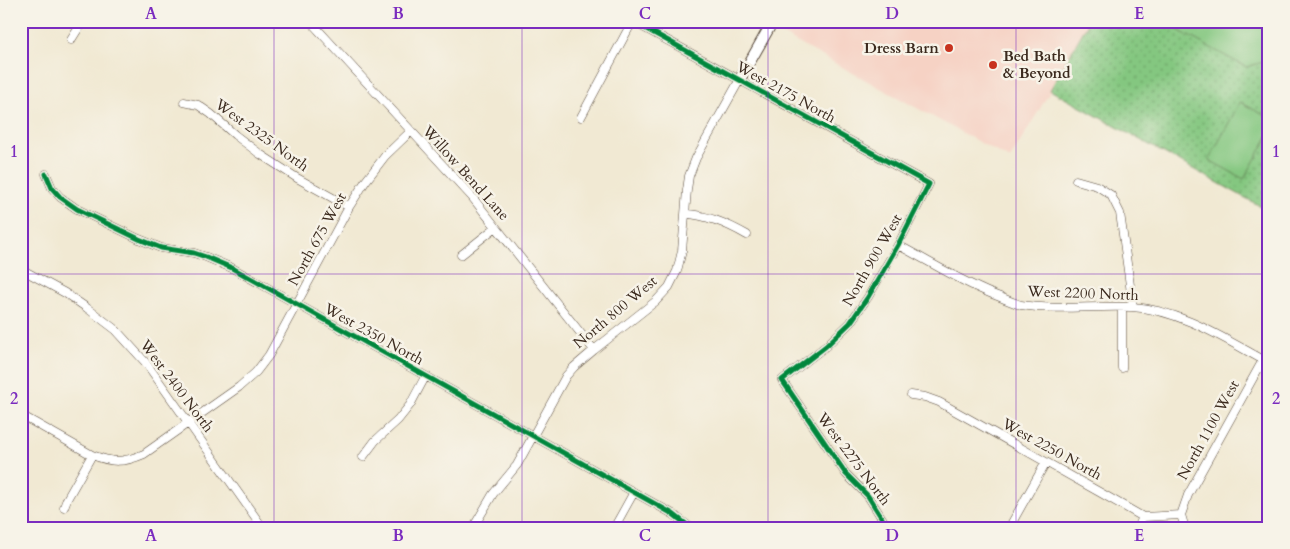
<svg xmlns="http://www.w3.org/2000/svg" width="1290" height="549" viewBox="0 0 1290 549" font-family="Cardo,serif">
  <defs>
    <pattern id="grass-dots" width="8" height="8" patternUnits="userSpaceOnUse" patternTransform="scale(1.25)"><rect width="8" height="8" fill="#84c780"/><path d="M2 2h.1M6 6h.1" fill="none" stroke="#6da268" stroke-width="1.8" stroke-linecap="round"/></pattern>
  </defs>
  <rect width="100%" height="100%" fill="#f7f3e8"/>
  <filter id="ink" filterUnits="userSpaceOnUse"><feTurbulence type="fractalNoise" baseFrequency=".02" numOctaves="2"/><feDisplacementMap in="SourceGraphic" scale="10" xChannelSelector="R" yChannelSelector="G"/><feConvolveMatrix kernelMatrix="1 2 1 2 8 2 1 2 1" color-interpolation-filters="sRGB"/></filter>
  <filter id="wash" filterUnits="userSpaceOnUse"><feTurbulence type="fractalNoise" baseFrequency=".0096" numOctaves="4" result="noise"/><feDisplacementMap in="SourceGraphic" scale="20" xChannelSelector="R" yChannelSelector="G"/><feGaussianBlur stdDeviation="1.12" result="paint"/><feColorMatrix in="noise" values="0 0 0 0 0 0 0 0 0 0 0 0 0 0 0 0 0 1.4 0 .05"/><feComposite in="paint" operator="in"/></filter>
  <g filter="url(#wash)">
    <rect width="100%" height="100%" fill="#f1e9d3"/>
    <path fill="#f6d2c4" d="M 783,21 L 1269,21 L 1269,211 L 1051,90 L 1010,159 L 778,32 Z"/>
    <path fill="url(#grass-dots)" stroke="#60784f" d="M 1089,21 L 1269,21 L 1269,211 L 1050,90 Z"/>
    <path fill="#84c780" stroke="#60784f" d="M 1161,21 L 1269,21 L 1269,51 L 1263,62 L 1246,67 Z
      M 1240,102 L 1269,118 L 1269,135 L 1244,179 L 1209,160 Z"/>
  </g>
  <g filter="url(#ink)">
    <g fill="none" stroke-linecap="round" stroke-linejoin="round">
      <defs>
        <path id="minor" d="M 310,21 L 472,197 L 594,350
          M 632,21 L 929,184 L 898,245 L 868,297 L 850,323 L 826,346 L 782,380 L 846,474 L 868,496 L 888,528
          M 71,40 L 83,21
          M 184,102 L 198,105 L 211,114 L 235,135 L 260,154 L 297,178 L 349,207
          M 581,117 L 632,22
          M 46,174 L 52,188 L 60,197 L 77,209 L 139,239 L 161,248 L 194,253 L 206,257 L 232,268 L 673,514 L 691,528
          M 1076,180 L 1097,186 L 1111,195 L 1120,213 L 1133,307
          M 686,214 C 708,215 728,224 747,235
          M 898,245 C 932,263 965,284 1000,297 C 1007,300 1014,303 1021,305 C 1058,311 1095,305 1132,307 C 1182,310 1226,340 1269,363
          M 461,255 L 496,227
          M 21,269 L 65,293 L 87,308 L 116,330 L 146,363 L 263,528
          M 1122,368 L 1122,307
          M 911,395 L 925,397 L 939,402 L 1101,493 L 1143,517 L 1181,515
          M 21,415 L 92,455 C 113,463 123,463 144,454 L 239,387 L 256,372 L 269,355 L 349,207 L 365,182 L 385,156 L 411,131
          M 363,457 L 375,441 L 398,420 L 410,405 L 425,377
          M 64,507 L 67,499 L 92,455
          M 1181,515 L 1188,495 L 1263,360
          M 1181,515 L 1185,528
          M 473,528 L 493,494 L 517,465 L 566,376 L 574,367 L 594,350 L 656,301 L 669,287 L 677,271 L 682,251 L 687,190 L 689,176 L 696,158 L 739,81
          M 614,528 L 634,492
          M 1009,528 L 1046,462
          M 1138,528 L 1143,517"/>
        <path id="tertiary" d="M 739,81 L 773,21"/>
      </defs>
      <use href="#minor" stroke="#564739" stroke-width="9"/>
      <use href="#tertiary" stroke="#564739" stroke-width="12"/>
      <use href="#minor" stroke="#fff" stroke-width="8"/>
      <use href="#tertiary" stroke="#fff" stroke-width="10"/>
      <defs>
        <path id="cycleway" d="M 632,21 L 929,184 L 898,245 L 868,297 L 850,323 L 826,346 L 782,380 L 846,474 L 868,496 L 888,528
          M 46,174 L 52,188 L 60,197 L 77,209 L 139,239 L 161,248 L 194,253 L 206,257 L 232,268 L 673,514 L 691,528"/>
      </defs>
      <use href="#cycleway" stroke="#f7f3e8" stroke-width="8"/>
      <use href="#cycleway" stroke="#00873e" stroke-width="5"/>
    </g>
  </g>
  <path fill="none" stroke="#7b2cbf" stroke-width="1" stroke-opacity="0.55" d="M 274,21 L 274,528M 522,21 L 522,528M 768,21 L 768,528M 1016,21 L 1016,528M 21,274 L 1269,274"/>
  <g fill="#c8321e" stroke="#f7f3e8" stroke-width="2">
    <circle cx="949" cy="48" r="5"/>
    <circle cx="993" cy="65" r="5"/>
  </g>
  <g text-anchor="middle" stroke-width="5" stroke-linejoin="round" paint-order="stroke">
    <g font-size="15" font-weight="bold" fill="#3b2a1e" stroke="#f7f3e8" text-anchor="end">
      <text x="939" y="53">Dress Barn</text>
      <text x="1003" y="61" text-anchor="start">Bed Bath<tspan x="1003" dy="17">&amp; Beyond</tspan></text>
    </g>
    <g font-size="15" fill="#3b2a1e" stroke="#f7f3e8">
      <text transform="translate(786 92) rotate(29)" y="5">West 2175 North</text>
      <text transform="translate(262 135) rotate(36)" y="5">West 2325 North</text>
      <text transform="translate(466 173) rotate(48)" y="5">Willow Bend Lane</text>
      <text transform="translate(317 239) rotate(-61)" y="5">North 675 West</text>
      <text transform="translate(872 260) rotate(-60)" y="5">North 900 West</text>
      <text transform="translate(1083 293) rotate(2)" y="5">West 2200 North</text>
      <text transform="translate(615 312) rotate(-40)" y="5">North 800 West</text>
      <text transform="translate(374 334) rotate(29)" y="5">West 2350 North</text>
      <text transform="translate(177 386) rotate(53)" y="5">West 2400 North</text>
      <text transform="translate(1208 430) rotate(-61)" y="5">North 1100 West</text>
      <text transform="translate(1052 449) rotate(29)" y="5">West 2250 North</text>
      <text transform="translate(854 459) rotate(53)" y="5">West 2275 North</text>
    </g>
  </g>
  <rect width="1290" height="549" fill="none" stroke="#f7f3e8" stroke-width="55"/>
  <rect x="28" y="28" width="1234" height="494" fill="none" stroke="#7b2cbf" stroke-width="2"/>
  <g font-size="16" text-anchor="middle" font-weight="bold" fill="#7b2cbf">
    <text x="151" y="19">A</text>
    <text x="398" y="19">B</text>
    <text x="645" y="19">C</text>
    <text x="892" y="19">D</text>
    <text x="1139" y="19">E</text>
    <text x="14" y="157">1</text>
    <text x="1276" y="157">1</text>
    <text x="14" y="404">2</text>
    <text x="1276" y="404">2</text>
    <text x="151" y="541">A</text>
    <text x="398" y="541">B</text>
    <text x="645" y="541">C</text>
    <text x="892" y="541">D</text>
    <text x="1139" y="541">E</text>
  </g>
</svg>
